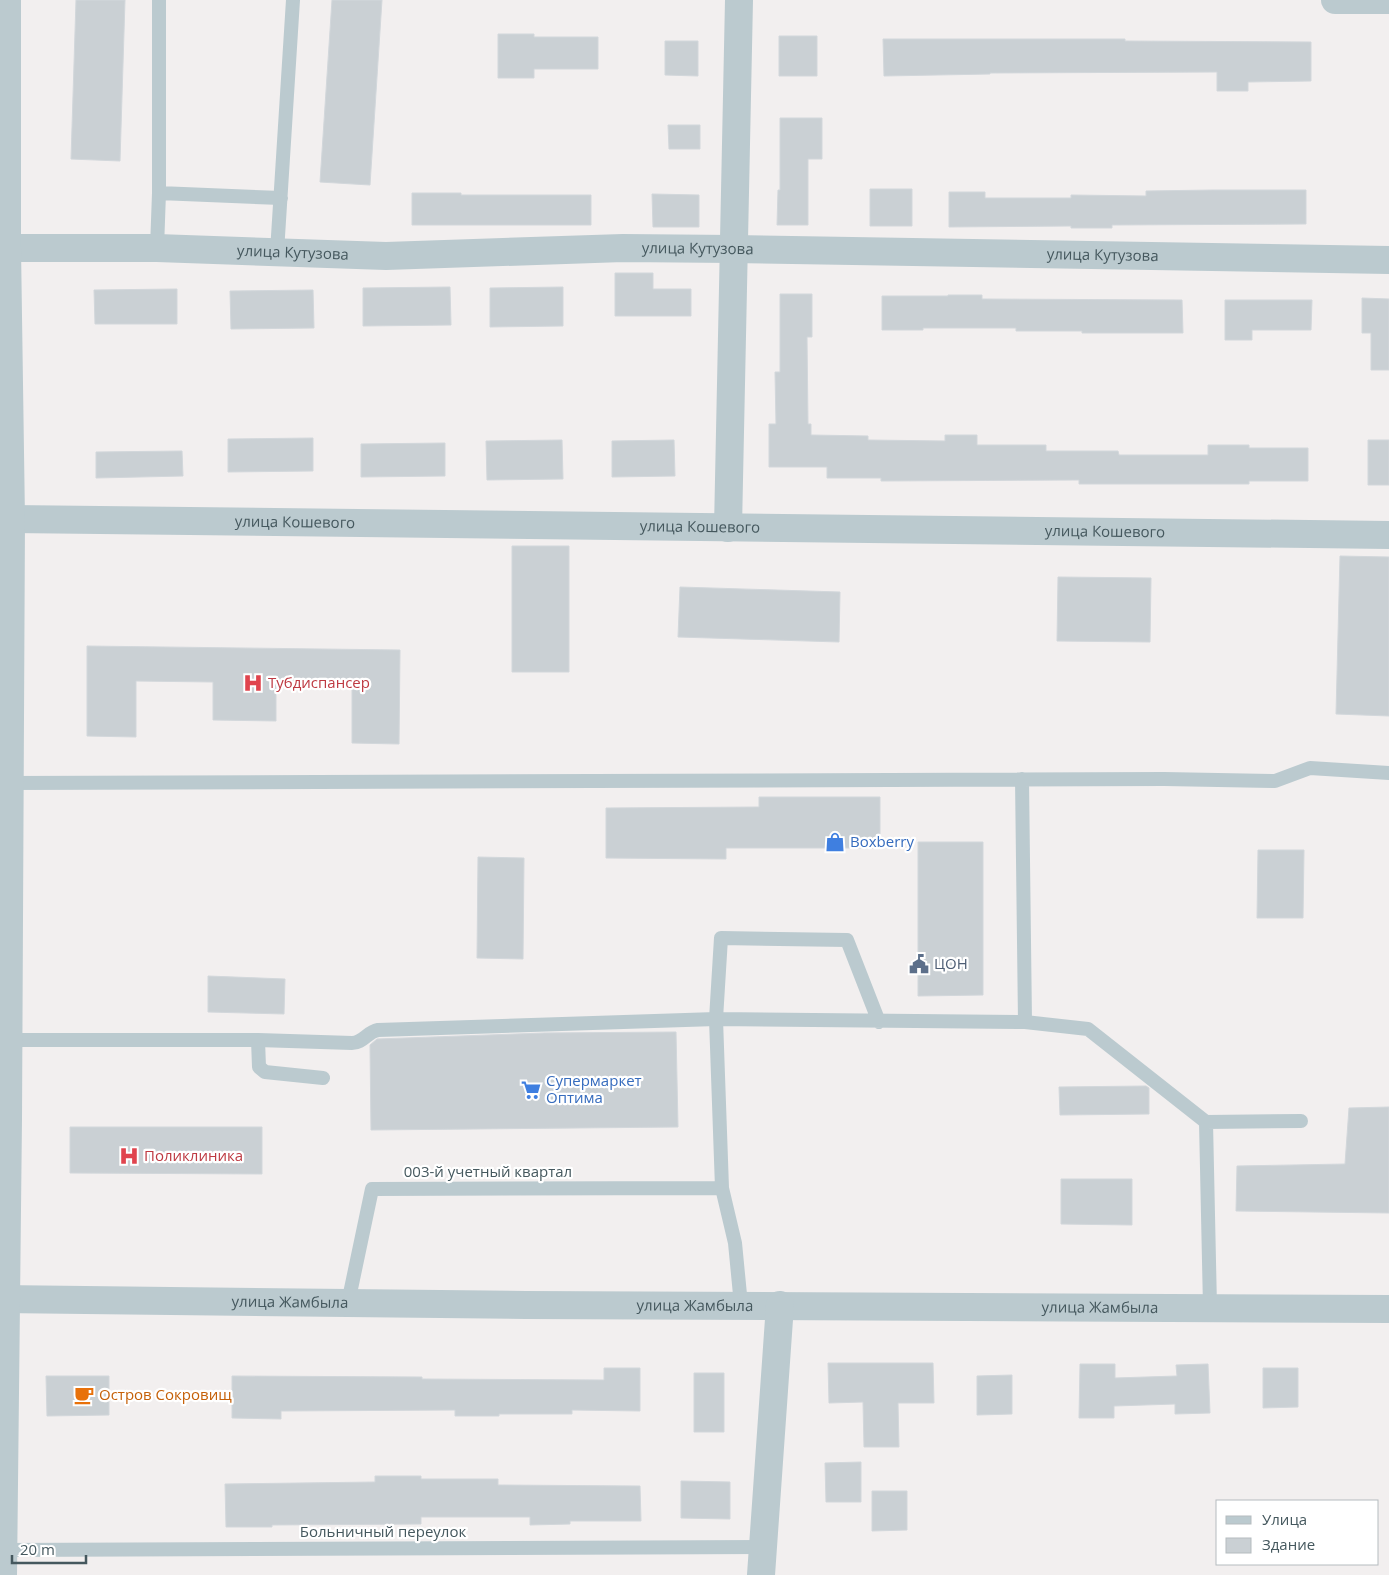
<svg xmlns="http://www.w3.org/2000/svg" width="1389" height="1575" viewBox="0 0 1389 1575" font-family="'Open Sans',sans-serif">
  <rect width="100%" height="100%" fill="#f2efef"/>
  <path fill="#cad0d4" stroke="#d2d7db" d="M 76,0 L 125,0 L 120,161 L 71,159 Z
    M 332,0 L 382,0 L 370,185 L 320,182 Z
    M 498,34 L 534,34 L 534,37 L 598,37 L 598,69 L 534,69 L 534,78 L 498,78 Z
    M 779,36 L 817,36 L 817,76 L 779,76 Z
    M 883,39 L 1125,39 L 1125,41 L 1311,42 L 1311,81 L 1248,82 L 1248,91 L 1217,91 L 1217,72 L 990,73 L 990,74 L 884,76 Z
    M 665,41 L 698,41 L 698,76 L 665,75 Z
    M 780,118 L 822,118 L 822,159 L 808,159 L 808,225 L 777,225 L 778,190 L 780,190 Z
    M 668,125 L 700,125 L 700,149 L 669,149 Z
    M 870,189 L 912,189 L 912,226 L 870,226 Z
    M 1214,190 L 1306,190 L 1306,224 L 1112,225 L 1112,228 L 1071,228 L 1071,226 L 949,227 L 949,192 L 985,192 L 985,198 L 1071,198 L 1071,195 L 1146,196 L 1146,191 Z
    M 412,193 L 461,193 L 461,195 L 591,195 L 591,225 L 412,225 Z
    M 652,194 L 699,195 L 699,227 L 653,227 Z
    M 615,273 L 653,273 L 653,289 L 691,289 L 691,316 L 615,316 Z
    M 450,287 L 451,325 L 363,326 L 363,288 Z
    M 563,287 L 563,326 L 490,327 L 490,288 Z
    M 177,289 L 177,324 L 95,324 L 94,290 Z
    M 313,290 L 314,328 L 231,329 L 230,291 Z
    M 780,294 L 812,294 L 812,337 L 807,337 L 808,424 L 811,424 L 811,435 L 868,436 L 868,440 L 945,441 L 945,435 L 977,435 L 977,445 L 1046,445 L 1046,451 L 1118,451 L 1119,455 L 1208,455 L 1208,445 L 1249,445 L 1249,448 L 1308,448 L 1308,481 L 1249,481 L 1249,484 L 1079,484 L 1079,480 L 881,481 L 881,478 L 827,478 L 827,467 L 769,467 L 769,424 L 776,424 L 775,372 L 780,372 Z
    M 948,295 L 982,295 L 982,299 L 1182,300 L 1183,333 L 1082,333 L 1082,331 L 1016,331 L 1016,328 L 923,328 L 923,330 L 882,330 L 882,296 L 948,296 Z
    M 1362,298 L 1389,299 L 1389,370 L 1371,370 L 1371,333 L 1362,333 Z
    M 1225,300 L 1312,300 L 1311,330 L 1252,330 L 1252,340 L 1225,340 Z
    M 313,438 L 313,471 L 228,472 L 228,439 Z
    M 562,440 L 563,479 L 487,480 L 486,441 Z
    M 674,440 L 675,476 L 612,477 L 612,441 Z
    M 1368,440 L 1389,440 L 1389,485 L 1368,485 Z
    M 445,443 L 445,476 L 361,477 L 361,444 Z
    M 182,451 L 183,476 L 96,478 L 96,452 Z
    M 512,546 L 569,546 L 569,672 L 512,672 Z
    M 1340,556 L 1389,557 L 1389,716 L 1336,714 Z
    M 1058,577 L 1151,578 L 1150,642 L 1057,641 Z
    M 680,587 L 840,592 L 839,642 L 678,637 Z
    M 87,646 L 400,650 L 399,744 L 352,743 L 352,682 L 276,681 L 276,721 L 213,720 L 213,682 L 136,681 L 136,737 L 87,736 Z
    M 759,797 L 880,797 L 880,848 L 726,848 L 726,859 L 606,858 L 606,808 L 759,807 Z
    M 918,842 L 983,842 L 983,995 L 918,996 Z
    M 1258,850 L 1304,850 L 1303,918 L 1257,918 Z
    M 478,857 L 524,858 L 523,959 L 477,958 Z
    M 208,976 L 285,979 L 284,1014 L 208,1012 Z
    M 676,1032 L 678,1127 L 371,1130 L 370,1045 L 377,1039 L 544,1033 Z
    M 1146,1086 L 1149,1088 L 1149,1114 L 1060,1115 L 1059,1087 Z
    M 1389,1107 L 1389,1213 L 1236,1211 L 1237,1166 L 1345,1164 L 1349,1108 Z
    M 70,1127 L 262,1127 L 262,1174 L 70,1173 Z
    M 1061,1179 L 1132,1179 L 1132,1225 L 1061,1224 Z
    M 828,1363 L 933,1363 L 934,1403 L 898,1403 L 899,1447 L 864,1447 L 863,1402 L 829,1403 Z
    M 1080,1364 L 1115,1364 L 1115,1378 L 1177,1376 L 1176,1365 L 1208,1364 L 1210,1413 L 1175,1414 L 1175,1404 L 1114,1406 L 1114,1418 L 1079,1418 Z
    M 604,1368 L 640,1368 L 640,1411 L 572,1410 L 572,1414 L 499,1414 L 499,1416 L 455,1416 L 455,1410 L 281,1411 L 281,1419 L 232,1418 L 232,1376 L 422,1377 L 422,1379 L 604,1380 Z
    M 1263,1368 L 1298,1368 L 1298,1407 L 1263,1408 Z
    M 694,1373 L 724,1373 L 724,1432 L 694,1432 Z
    M 1012,1375 L 1012,1414 L 977,1415 L 977,1376 Z
    M 46,1376 L 109,1376 L 109,1415 L 47,1416 Z
    M 861,1462 L 861,1502 L 826,1502 L 825,1463 Z
    M 375,1476 L 421,1476 L 421,1479 L 498,1479 L 498,1485 L 640,1486 L 641,1521 L 570,1521 L 570,1524 L 530,1525 L 530,1517 L 421,1517 L 421,1524 L 272,1525 L 272,1527 L 226,1527 L 225,1484 L 375,1482 Z
    M 681,1481 L 730,1482 L 730,1519 L 681,1518 Z
    M 872,1491 L 907,1491 L 907,1530 L 872,1531 Z"/>
  <g fill="none" stroke-linecap="round" stroke-linejoin="round">
    <path stroke="#bbcacf" stroke-width="14" d="M 159,193 L 281,198
      M 157,248 L 159,193 L 159,0
      M 277,252 L 293,0
      M 1022,779 L 1025,1022
      M 10,783 L 1164,779 L 1275,781 L 1310,768 L 1389,773
      M 8,1040 L 258,1040 L 352,1043 C 363,1043 367,1032 378,1030 L 716,1019 L 1025,1022 L 1088,1029 L 1206,1122 L 1301,1121
      M 258,1040 L 259,1067 L 265,1072 L 323,1078
      M 1206,1122 L 1210,1307
      M 348,1303 L 372,1189 L 722,1188
      M 741,1305 L 735,1243 L 722,1188 L 716,1019 L 721,938 L 847,940 L 879,1022
      M 3,1550 L 763,1547"/>
    <g stroke="#bbcacf" stroke-width="28">
      <path d="M 1335,0 L 1389,0"/>
      <path id="s1" d="M 7,248 L 157,248 L 386,256 L 623,248 L 733,249 L 1389,260"/>
      <path id="s2" d="M 11,519 L 1389,535"/>
      <path d="M 728,528 L 739,0"/>
      <path id="s3" d="M 0,1299 L 526,1305 L 1389,1309"/>
      <path d="M 3,1575 L 8,1119 L 11,519 L 7,248 L 7,0"/>
      <path d="M 761,1575 L 780,1305"/>
    </g>
  </g>
  <defs>
    <symbol id="hospital-bare" viewBox="-9 -9 18 18"><path d="M-5-5h3v3.5h4V-5h3V5h-3V1.5h-4V5h-3Z" fill="#e0444e" stroke="#fff" stroke-width="2.5" paint-order="stroke"/></symbol>
    <symbol id="shop-bare" viewBox="-9 -9 18 18"><path d="M-5-2.5h2.3a2.7 3.5 0 0 1 5.4 0H5L5.5 6h-11ZM-1.5-2.5h3a1.5 2.3 0 0 0-3 0Z" fill="#3f7fe0" stroke="#fff" stroke-width="2.5" paint-order="stroke"/></symbol>
    <symbol id="civic-bare" viewBox="-9 -9 18 18"><path d="M-.6-6.5H3V-4.5H.6V-3L4-1V1h2V6H-6V1h2V-1L-.6-3ZM-1.2 2.5V6h2.4V2.5Z" fill="#5c6f8a" stroke="#fff" stroke-width="2.5" paint-order="stroke"/></symbol>
    <symbol id="supermarket-bare" viewBox="-9 -9 18 18"><path d="M-6-5.5h2.5l.6 2H6L4.5 2H-2.5L-4.4-4H-6ZM-1.5 3.2a1.3 1.3 0 1 0 .1 0ZM3 3.2a1.3 1.3 0 1 0 .1 0Z" fill="#3f7fe0" stroke="#fff" stroke-width="2.5" paint-order="stroke"/></symbol>
    <symbol id="cafe-bare" viewBox="-9 -9 18 18"><path d="M-5.5-4.5H6V0H3Q3 3.5 0 3.5H-2.5Q-5.5 3.5-5.5 0ZM3-3.2v2h1.7v-2ZM-6 4.5H4V6H-6Z" fill="#e8710a" stroke="#fff" stroke-width="2.5" paint-order="stroke"/></symbol>
  </defs>
  <g fill-rule="evenodd">
    <use href="#hospital-bare" x="239" y="669" width="28" height="28"/>
    <use href="#shop-bare" x="821" y="828" width="28" height="28"/>
    <use href="#civic-bare" x="905" y="950" width="28" height="28"/>
    <use href="#supermarket-bare" x="517" y="1076" width="28" height="28"/>
    <use href="#hospital-bare" x="115" y="1142" width="28" height="28"/>
    <use href="#cafe-bare" x="70" y="1381" width="28" height="28"/>
  </g>
  <g text-anchor="middle" stroke-width="4.5" stroke-linejoin="round" paint-order="stroke">
    <g font-size="15" fill="#45585e" stroke="#fff">
      <text dy="5" stroke="none"><textPath href="#s1" startOffset="691">улица Кутузова</textPath></text>
      <text dy="5" stroke="none"><textPath href="#s1" startOffset="286">улица Кутузова</textPath></text>
      <text dy="5" stroke="none"><textPath href="#s1" startOffset="1096">улица Кутузова</textPath></text>
      <text dy="5" stroke="none"><textPath href="#s2" startOffset="284">улица Кошевого</textPath></text>
      <text dy="5" stroke="none"><textPath href="#s2" startOffset="689">улица Кошевого</textPath></text>
      <text dy="5" stroke="none"><textPath href="#s2" startOffset="1094">улица Кошевого</textPath></text>
      <text x="488" y="1177">003-й учетный квартал</text>
      <text dy="5" stroke="none"><textPath href="#s3" startOffset="290">улица Жамбыла</textPath></text>
      <text dy="5" stroke="none"><textPath href="#s3" startOffset="695">улица Жамбыла</textPath></text>
      <text dy="5" stroke="none"><textPath href="#s3" startOffset="1100">улица Жамбыла</textPath></text>
      <text x="383" y="1537">Больничный переулок</text>
    </g>
    <g font-size="15" fill="#be3a42" stroke="#fff" text-anchor="start">
      <text x="268" y="688">Тубдиспансер</text>
      <text x="144" y="1161">Поликлиника</text>
    </g>
    <g font-size="15" fill="#366cbe" stroke="#fff" text-anchor="start">
      <text x="850" y="847">Boxberry</text>
      <text x="546" y="1086">Супермаркет<tspan x="546" dy="17">Оптима</tspan></text>
    </g>
    <g font-size="15" fill="#4e5e75" stroke="#fff" text-anchor="start">
      <text x="934" y="969">ЦОН</text>
    </g>
    <g font-size="15" fill="#c56008" stroke="#fff" text-anchor="start">
      <text x="99" y="1400">Остров Сокровищ</text>
    </g>
  </g>
  <rect x="1216" y="1500" width="162" height="65" fill="#ffffff" stroke="#b5bcbf"/>
  <rect x="1226" y="1516" width="25" height="8" fill="#bbcacf" stroke="#b5bcbf"/>
  <text x="1262" y="1525" font-size="15" fill="#45585e">Улица</text>
  <rect x="1226" y="1538" width="25" height="15" fill="#cad0d4" stroke="#b5bcbf"/>
  <text x="1262" y="1550" font-size="15" fill="#45585e">Здание</text>
  <path d="M12 1555v8h74v-8" fill="none" stroke="#45585e" stroke-width="2.5"/>
  <text x="20" y="1555" font-size="15" fill="#45585e" stroke="#ffffff" stroke-width="4" paint-order="stroke">20 m</text>
</svg>
